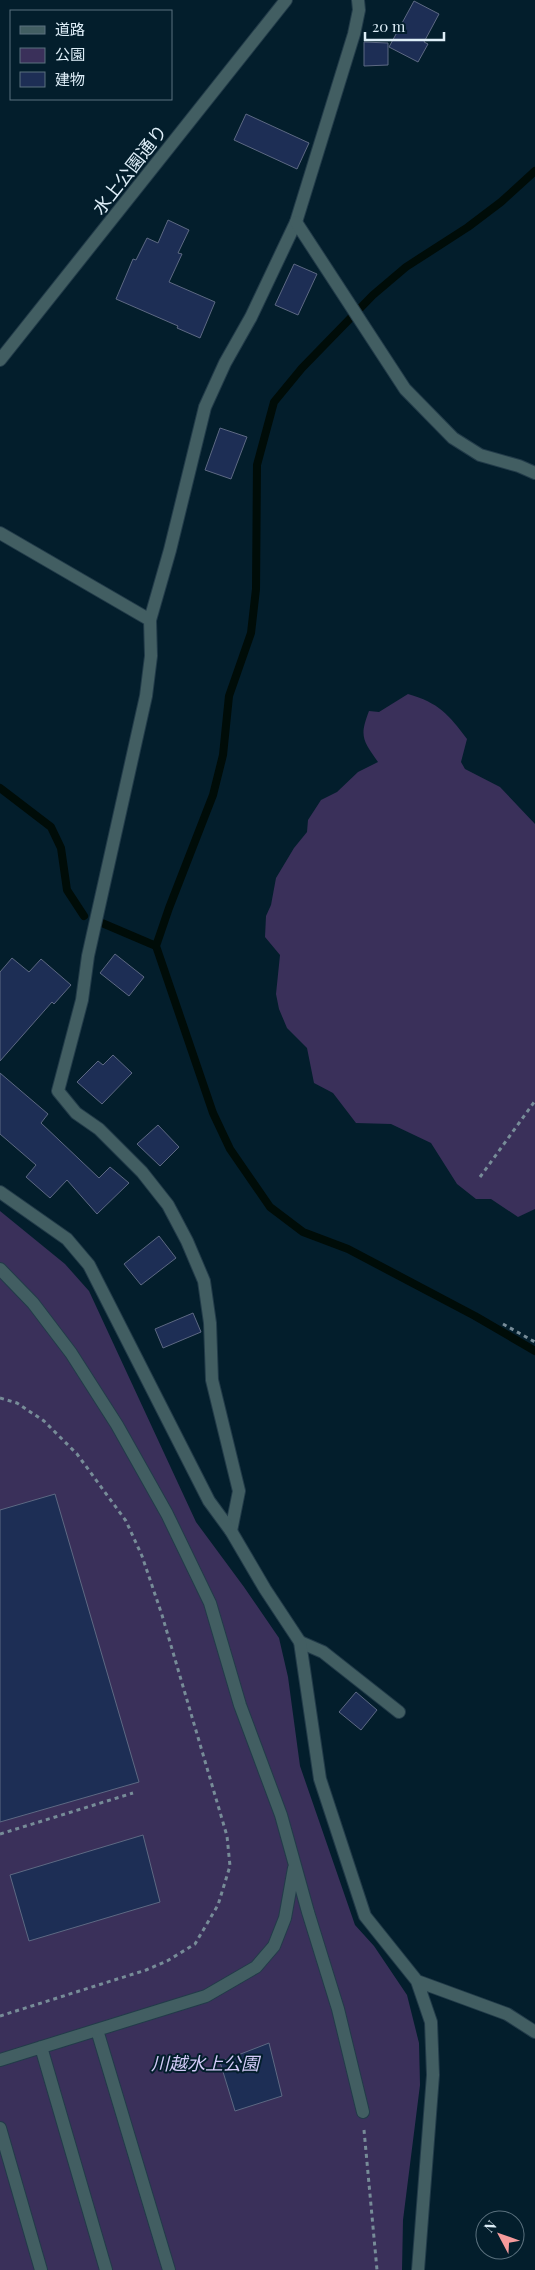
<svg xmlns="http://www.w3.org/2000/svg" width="535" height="2270" viewBox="0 0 535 2270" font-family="'Playfair Display','Noto Sans JP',serif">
  <rect width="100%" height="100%" fill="#031e2c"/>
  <path fill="#3a305a" d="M 408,694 C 439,703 448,714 467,739 L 461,762 L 465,769 L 500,787 L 535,824 L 535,1209 L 518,1217 L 491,1199 L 476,1199 L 457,1184 L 431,1143 L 391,1124 L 356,1123 L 333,1093 L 314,1083 L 307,1048 L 287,1028 L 279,1009 L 276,994 L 280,955 L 265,937 L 266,916 L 271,905 L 276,878 L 294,848 L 307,832 L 308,820 L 321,800 L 337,792 L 358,772 L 378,762 C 363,740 359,737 369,711 L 379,712 Z
    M 0,1211 L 65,1264 L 89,1291 L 196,1522 L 244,1587 L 279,1638 L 288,1677 L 300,1766 L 355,1925 L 374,1946 L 407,1995 L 419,2043 L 420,2085 L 403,2220 L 402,2270 L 0,2270 Z"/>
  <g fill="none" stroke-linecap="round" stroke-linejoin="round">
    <path stroke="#000c08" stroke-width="8" d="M 535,171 L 501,202 L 468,227 L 406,267 L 373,295 L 302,368 L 274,402 L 257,465 L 256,589 L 251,633 L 229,696 L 223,755 L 213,795 L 169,908 L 156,946 L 213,1113 L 230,1149 L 270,1207 L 303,1232 L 348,1249 L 475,1316 L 535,1351
      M 0,788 L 51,827 L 61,848 L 67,890 L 84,916
      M 102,923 L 156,946"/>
  </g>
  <path fill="#1d2e55" stroke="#5d6983" d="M 414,1 L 439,14 L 424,42 L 428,44 L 418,62 L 389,47 Z
    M 364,42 L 388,43 L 388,65 L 364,66 Z
    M 246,114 L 309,143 L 297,169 L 234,140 Z
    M 168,220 L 189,230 L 178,253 L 182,254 L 169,282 L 215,302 L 200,338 L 177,328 L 178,326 L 116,299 L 133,259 L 136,260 L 147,238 L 158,243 Z
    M 294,264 L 317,274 L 298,315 L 275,305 Z
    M 220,428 L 247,437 L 231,479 L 205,470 Z
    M 115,954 L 144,977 L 129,996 L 100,973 Z
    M 12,958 L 29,972 L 41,959 L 71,985 L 54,1004 L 52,1002 L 0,1061 L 0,972 Z
    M 113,1055 L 132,1073 L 102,1104 L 77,1082 L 98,1061 L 103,1065 Z
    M 0,1073 L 48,1114 L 41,1123 L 99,1178 L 110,1167 L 129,1183 L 97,1214 L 67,1180 L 50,1198 L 26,1177 L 36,1165 L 0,1134 Z
    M 158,1125 L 179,1147 L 160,1166 L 137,1144 Z
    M 159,1236 L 176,1258 L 141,1285 L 124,1264 Z
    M 193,1313 L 201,1332 L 163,1348 L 155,1329 Z
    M 55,1494 L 139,1782 L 0,1822 L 0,1510 Z
    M 356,1692 L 377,1710 L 361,1730 L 339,1712 Z
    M 143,1835 L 160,1902 L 29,1941 L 10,1875 Z
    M 269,2043 L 282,2096 L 235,2111 L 220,2062 Z"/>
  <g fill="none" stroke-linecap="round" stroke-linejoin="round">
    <defs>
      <path id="service" d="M 0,533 L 150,620
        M 0,1269 L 33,1303 L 71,1353 L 117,1425 L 167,1514 L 210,1603 L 240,1705 L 281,1815 L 308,1912 L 338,2009 L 363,2112
        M 231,1531 L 239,1491 L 212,1380 L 210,1323 L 204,1281 L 187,1241 L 168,1205 L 142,1172 L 99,1129 L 76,1113 L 58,1091 L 82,1000 L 88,956 L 146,696 L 151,656 L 150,620 L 170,550 L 205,407 L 225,363 L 251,317 L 296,222 L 354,34 L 359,10 L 358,0
        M 300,1642 L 323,1652 L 399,1712
        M 97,2030 L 169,2270
        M 41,2047 L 106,2270
        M 0,2060 L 206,1996 L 256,1967 L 274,1946 L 285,1918 L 294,1868
        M 0,2128 L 41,2270"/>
      <path id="minor" d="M 296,222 L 405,389 L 453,438 L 480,455 L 519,466 L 535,473
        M 0,1192 L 67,1239 L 89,1265 L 209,1501 L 231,1531 L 265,1589 L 300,1642 L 320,1779 L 365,1916 L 417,1981 L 431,2022 L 433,2075 L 418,2270
        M 417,1981 L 507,2014 L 535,2032"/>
      <path id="tertiary" d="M 0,360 L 286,0"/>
    </defs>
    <use href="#service" stroke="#223b49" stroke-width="14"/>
    <use href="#minor" stroke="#223b49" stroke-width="14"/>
    <use href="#tertiary" stroke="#223b49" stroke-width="14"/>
    <path stroke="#778c98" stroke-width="3" stroke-dasharray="4 4" stroke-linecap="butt" d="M 480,1177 L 535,1101
      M 503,1324 L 535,1342
      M 0,1398 L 17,1403 L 44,1421 L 77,1454 L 126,1521 L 142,1556 L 162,1615 L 227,1836 L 230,1866 L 218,1905 L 195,1944 L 167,1961 L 146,1970 L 0,2016
      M 0,1834 L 133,1793
      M 364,2130 L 377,2270"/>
    <use href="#service" stroke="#425e62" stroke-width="12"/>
    <use href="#minor" stroke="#425e62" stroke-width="12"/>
    <use href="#tertiary" stroke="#425e62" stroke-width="12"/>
  </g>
  <g text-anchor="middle" stroke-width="4" stroke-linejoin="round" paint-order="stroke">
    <g font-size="18" fill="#deeef8" stroke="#031e2c">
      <text transform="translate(130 170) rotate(-52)" y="6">水上公園通り</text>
    </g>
    <g font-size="18" font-style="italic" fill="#d3cbf8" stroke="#031e2c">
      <text x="205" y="2070">川越水上公園</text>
    </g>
  </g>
  <rect x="10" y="10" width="162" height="90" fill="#031e2c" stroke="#5b717e"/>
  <rect x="20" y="26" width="25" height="8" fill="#425e62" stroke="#5b717e"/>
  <text x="55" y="35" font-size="15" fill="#deeef8">道路</text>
  <rect x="20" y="48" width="25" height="15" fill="#3a305a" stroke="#5b717e"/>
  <text x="55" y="60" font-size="15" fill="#deeef8">公園</text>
  <rect x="20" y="72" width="25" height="15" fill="#1d2e55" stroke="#5b717e"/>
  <text x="55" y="85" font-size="15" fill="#deeef8">建物</text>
  <g transform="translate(500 2235) rotate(311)"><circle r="24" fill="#031e2c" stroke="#5b717e"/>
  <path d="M0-4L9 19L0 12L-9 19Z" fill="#f59b9c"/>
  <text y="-8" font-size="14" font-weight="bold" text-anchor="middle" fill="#deeef8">N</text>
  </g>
  <path d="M365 32v8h79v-8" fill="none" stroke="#deeef8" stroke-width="2.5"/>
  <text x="372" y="32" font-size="15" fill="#deeef8" stroke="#031e2c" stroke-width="4" paint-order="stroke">20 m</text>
</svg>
